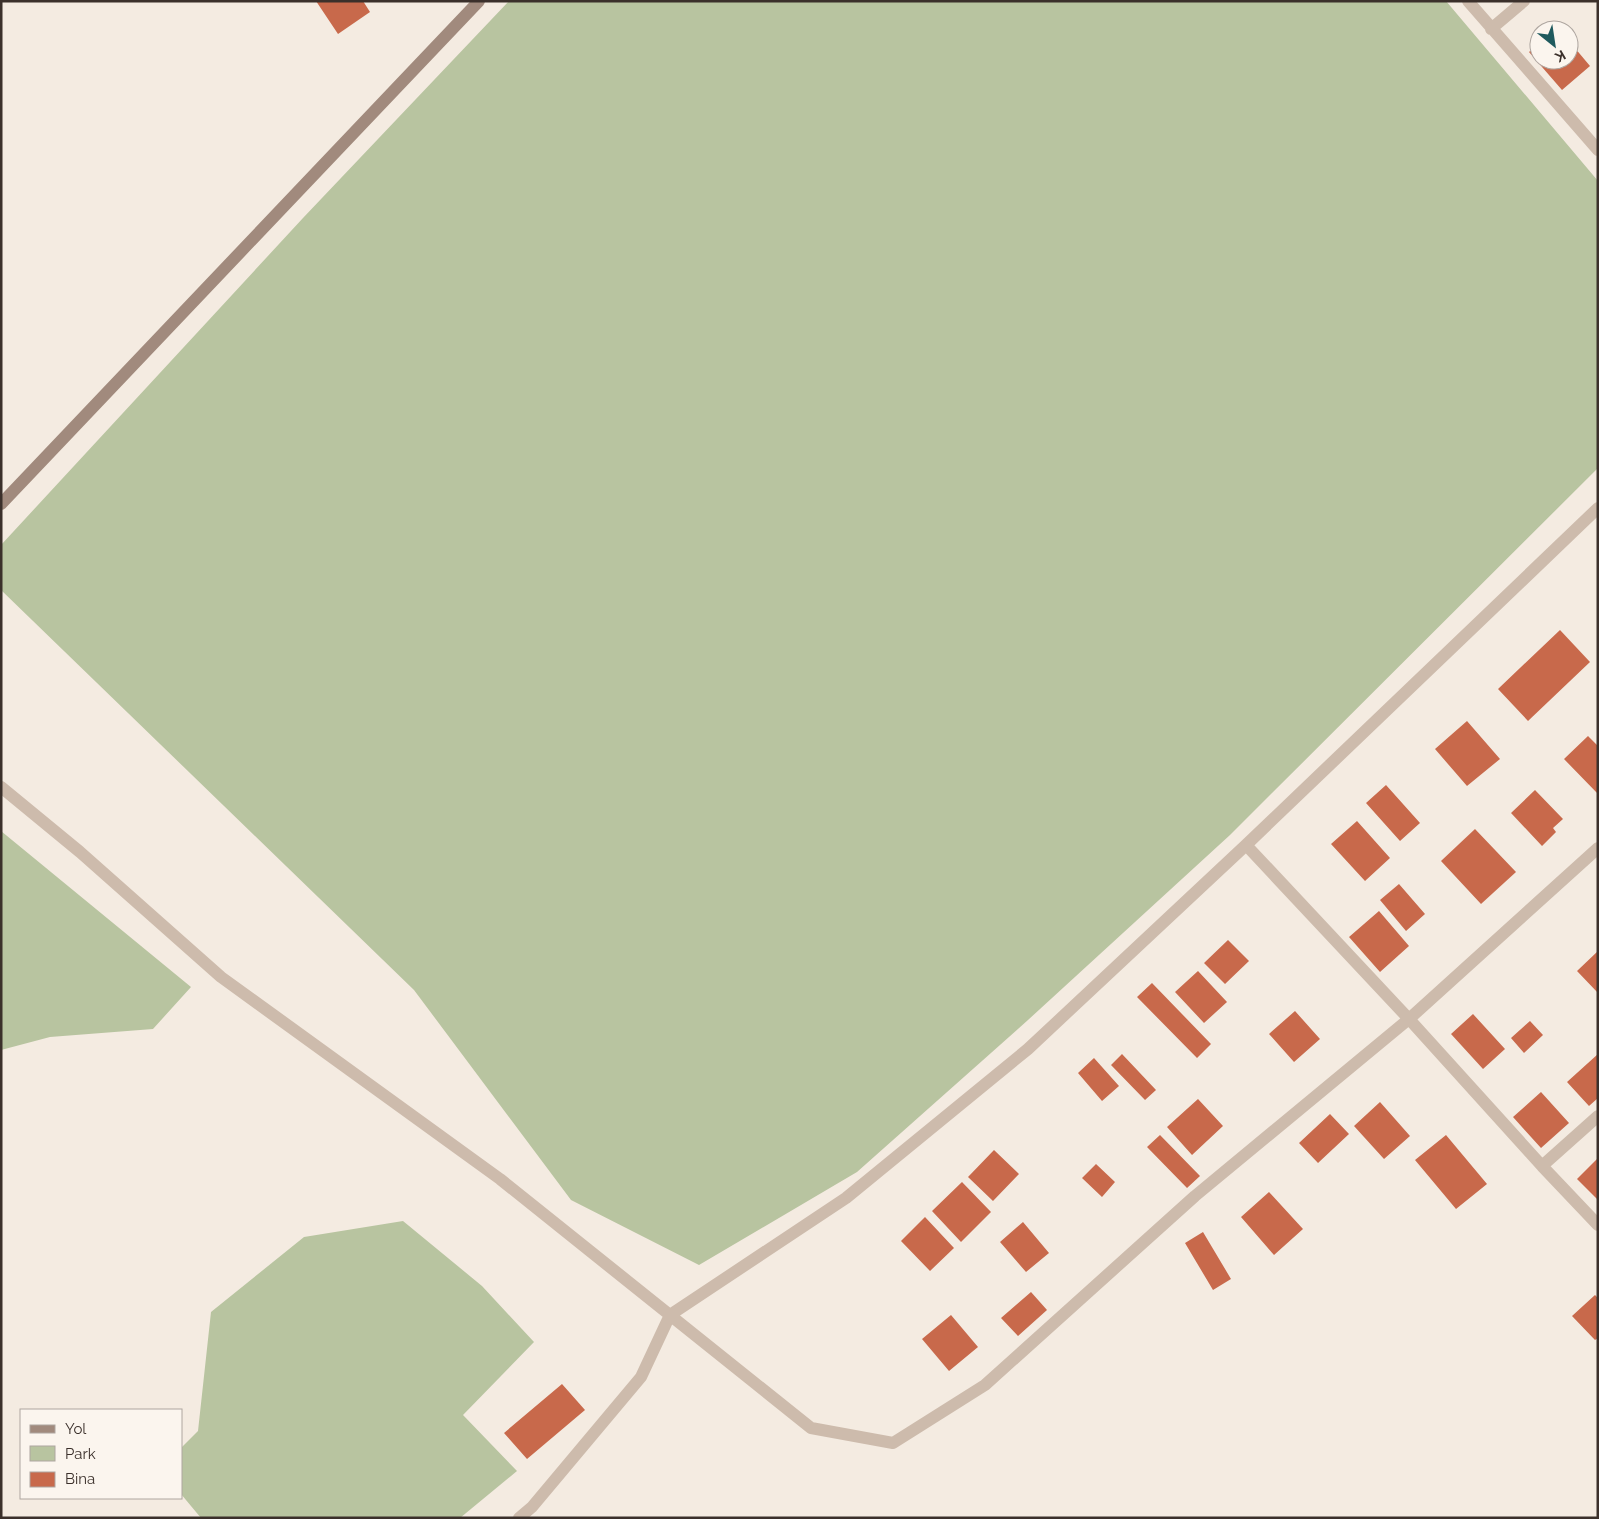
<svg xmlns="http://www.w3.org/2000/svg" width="1599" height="1519" viewBox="0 0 1599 1519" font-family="Raleway,sans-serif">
  <rect width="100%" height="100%" fill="#f4ebe1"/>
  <path fill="#b8c4a0" d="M 509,1 L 1446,1 L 1598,181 L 1598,468 L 1230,835 L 1028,1020 L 857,1172 L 699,1265 L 571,1200 L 414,990 L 1,590 L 1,545 L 303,218 Z
    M 1,831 L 191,987 L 153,1029 L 50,1037 L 1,1050 Z
    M 403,1221 L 482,1286 L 534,1342 L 463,1415 L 517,1471 L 460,1518 L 201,1518 L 181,1494 L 181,1448 L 198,1431 L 211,1312 L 304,1237 Z"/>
  <path fill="#c8694b" d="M 316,1 L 363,1 L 370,12 L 338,34 Z
    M 1569,41 L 1590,66 L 1562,90 L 1529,52 L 1539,44 L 1539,60 L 1569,60 Z
    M 1560,630 L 1590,662 L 1528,721 L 1498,689 Z
    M 1467,721 L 1500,759 L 1467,786 L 1435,749 Z
    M 1588,736 L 1598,746 L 1598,794 L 1564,759 Z
    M 1386,785 L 1420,823 L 1400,841 L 1366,803 Z
    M 1535,790 L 1563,819 L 1553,828 L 1556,832 L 1542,846 L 1511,813 Z
    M 1357,821 L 1390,858 L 1365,881 L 1331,844 Z
    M 1475,829 L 1516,872 L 1481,904 L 1441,861 Z
    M 1399,884 L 1425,914 L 1406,931 L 1380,900 Z
    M 1379,911 L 1409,946 L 1380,972 L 1349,937 Z
    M 1228,940 L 1249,961 L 1225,984 L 1204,963 Z
    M 1598,951 L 1598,993 L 1577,971 Z
    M 1198,971 L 1227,1002 L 1204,1023 L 1175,992 Z
    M 1152,983 L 1211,1044 L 1197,1058 L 1137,997 Z
    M 1295,1011 L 1320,1039 L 1294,1062 L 1269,1034 Z
    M 1473,1014 L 1505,1049 L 1483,1069 L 1451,1034 Z
    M 1530,1021 L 1543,1035 L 1524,1053 L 1511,1038 Z
    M 1122,1054 L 1156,1090 L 1145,1100 L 1111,1065 Z
    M 1598,1054 L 1598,1098 L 1589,1106 L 1567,1082 Z
    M 1094,1058 L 1119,1086 L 1102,1101 L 1078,1073 Z
    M 1541,1092 L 1569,1123 L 1541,1148 L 1513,1117 Z
    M 1198,1099 L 1223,1126 L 1192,1155 L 1167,1127 Z
    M 1380,1102 L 1410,1136 L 1384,1159 L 1354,1126 Z
    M 1330,1114 L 1349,1134 L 1318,1163 L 1299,1143 Z
    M 1160,1135 L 1200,1176 L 1187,1188 L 1147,1147 Z
    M 1446,1135 L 1487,1184 L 1456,1209 L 1415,1160 Z
    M 994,1150 L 1019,1174 L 993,1201 L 968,1177 Z
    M 1598,1158 L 1598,1200 L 1577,1179 Z
    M 1096,1164 L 1115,1182 L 1102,1197 L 1082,1178 Z
    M 962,1182 L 991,1212 L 961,1242 L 932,1211 Z
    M 1269,1192 L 1303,1229 L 1274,1255 L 1241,1217 Z
    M 925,1217 L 954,1248 L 930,1271 L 901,1241 Z
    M 1023,1222 L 1049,1253 L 1026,1272 L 1000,1242 Z
    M 1203,1232 L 1231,1279 L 1213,1290 L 1185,1243 Z
    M 1031,1292 L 1047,1310 L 1018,1336 L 1001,1318 Z
    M 1595,1295 L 1598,1298 L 1598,1338 L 1595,1340 L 1572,1316 Z
    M 951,1315 L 978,1347 L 949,1371 L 922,1339 Z
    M 562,1384 L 585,1410 L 527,1459 L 504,1433 Z"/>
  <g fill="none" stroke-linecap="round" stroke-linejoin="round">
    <path stroke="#cdbbac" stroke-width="12" d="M 1468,1 L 1598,150
      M 1491,29 L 1524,1
      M 1,787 L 80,852 L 221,977 L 500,1179 L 811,1428 L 893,1443 L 985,1385 L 1195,1196 L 1409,1019 L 1598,848
      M 1246,845 L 1409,1019 L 1542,1166 L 1598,1225
      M 1542,1166 L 1598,1116
      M 519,1518 L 532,1507 L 641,1377 L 670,1315 L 846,1198 L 1028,1049 L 1246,845 L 1598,508"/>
    <path stroke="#a18a7d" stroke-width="12" d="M 1,504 L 479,1"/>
  </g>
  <rect width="1599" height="1519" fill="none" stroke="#3b302b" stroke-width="5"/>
  <rect x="20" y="1409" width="162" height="90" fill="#fbf5ee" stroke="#aea6a0"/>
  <rect x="30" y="1425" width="25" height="8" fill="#a18a7d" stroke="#aea6a0"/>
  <text x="65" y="1434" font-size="15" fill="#3b302b">Yol</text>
  <rect x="30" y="1446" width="25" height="15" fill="#b8c4a0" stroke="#aea6a0"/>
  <text x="65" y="1459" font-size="15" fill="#3b302b">Park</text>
  <rect x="30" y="1472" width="25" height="15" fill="#c8694b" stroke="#aea6a0"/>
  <text x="65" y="1484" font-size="15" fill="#3b302b">Bina</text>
  <g transform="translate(1554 45) rotate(150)"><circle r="24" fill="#fbf5ee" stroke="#aea6a0"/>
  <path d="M0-4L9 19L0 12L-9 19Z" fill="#1f5a5e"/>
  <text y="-8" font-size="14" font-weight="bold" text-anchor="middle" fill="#3b302b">K</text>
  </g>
</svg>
